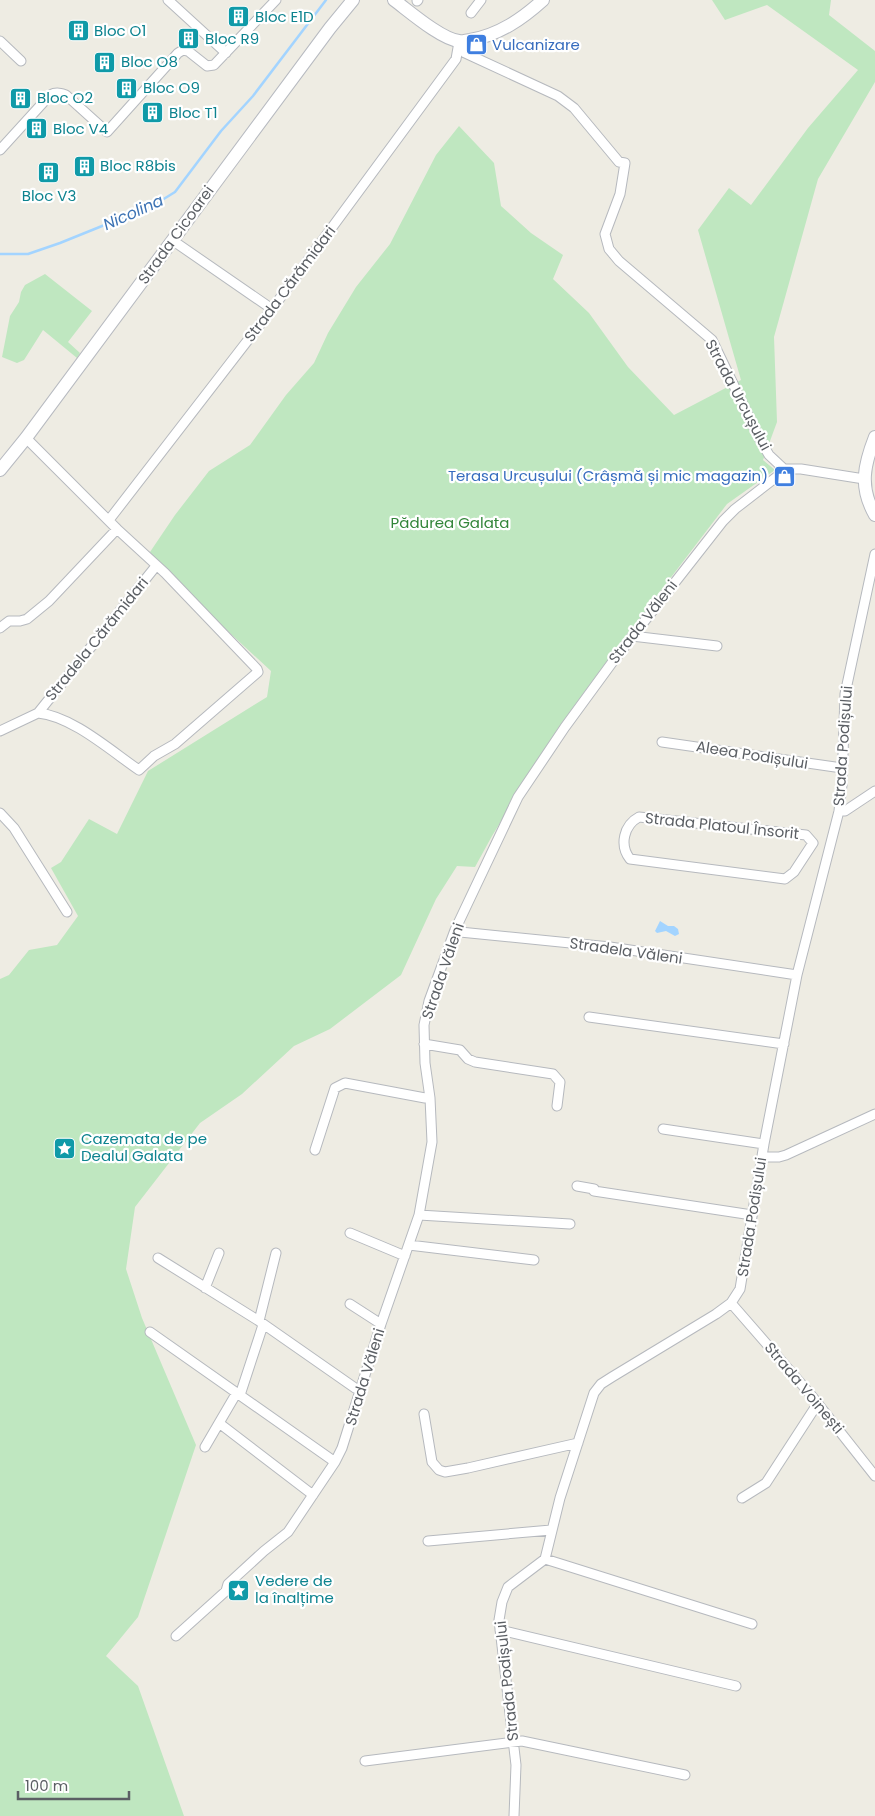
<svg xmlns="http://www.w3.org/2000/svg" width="875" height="1816" viewBox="0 0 875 1816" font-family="Poppins,sans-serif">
  <rect width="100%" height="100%" fill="#eeece3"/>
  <path fill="#bfe7c0" d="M 712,0 L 831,0 L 829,15 L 875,51 L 875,82 L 818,179 L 774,337 L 777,422 L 763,460 L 775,470 L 727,504 L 604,665 L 558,728 L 492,836 L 475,867 L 457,866 L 436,899 L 401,975 L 330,1029 L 294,1046 L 242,1094 L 200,1123 L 135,1207 L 126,1269 L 142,1318 L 196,1445 L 138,1617 L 106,1656 L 138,1686 L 184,1816 L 0,1816 L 0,979 L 9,975 L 29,950 L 57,945 L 78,916 L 51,868 L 61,862 L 89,819 L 117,834 L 148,771 L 267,697 L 271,671 L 165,573 L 150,552 L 175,515 L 209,471 L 250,445 L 286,395 L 314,363 L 328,333 L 356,287 L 390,244 L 436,155 L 459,126 L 494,163 L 501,206 L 531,233 L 563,255 L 553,279 L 589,313 L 628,367 L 674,415 L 741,380 L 698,230 L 729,188 L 751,205 L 808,128 L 858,70 L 767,5 L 725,20 Z
    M 45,274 L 92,311 L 68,342 L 80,353 L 77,358 L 43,330 L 24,360 L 17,363 L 2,357 L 10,316 L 19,302 L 21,292 L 25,285 Z"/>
  <path fill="#a3d4ff" d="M 660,921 L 668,926 L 674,926 L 678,929 L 679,934 L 675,936 L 666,931 L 657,933 L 655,931 Z"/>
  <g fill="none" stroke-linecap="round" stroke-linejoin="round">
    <path stroke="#a3d4ff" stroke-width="2.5" d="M 0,254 L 28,254 L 60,243 L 154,205 L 175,192 L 221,131 L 253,96 L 326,0"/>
    <defs>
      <path id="street" d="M 168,0 L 226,53
        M 417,1 L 418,0
        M 471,13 L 481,0
        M 0,41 L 21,61
        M 459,42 L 465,53 L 558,96 L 574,108 L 619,162 L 625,163 L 620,194 L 605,234 L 609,249 L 619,261 L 712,340 L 759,438 L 769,455 L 784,469 L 801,469 L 864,479
        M 0,150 L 50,95 C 56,92 59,93 66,95 L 107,132 L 178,53 L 183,50 L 188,51 L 207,66 L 214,65 L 276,0
        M 172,240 L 272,309
        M 26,438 L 117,529 L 165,573 L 257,669 L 258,672 L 175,744 L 154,756 L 139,770 C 111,751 72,716 38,713
        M 109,520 L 272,309 L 456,59 L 459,42
        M 0,628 L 9,621 L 20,621 L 27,619 L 49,601 L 117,529
        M 632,636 L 717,646
        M 0,731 L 38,713 L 156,566
        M 662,742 L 842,768
        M 839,811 L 845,811 L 875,791
        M 0,813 L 14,828 L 67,912
        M 639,817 L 806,835 L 813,843 L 794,872 L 785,879 L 630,859 C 619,845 624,825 639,817 Z
        M 455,930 L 460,932 L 610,947 L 797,975
        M 589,1017 L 784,1044
        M 424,1044 L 460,1050 L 468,1059 L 475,1062 L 553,1074 L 560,1082 L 557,1106
        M 663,1129 L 764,1144
        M 315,1150 L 335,1088 L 345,1083 L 425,1098 L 430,1098
        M 762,1157 L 779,1157 L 786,1155 L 875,1114
        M 577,1186 L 594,1189 L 594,1191 L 752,1215
        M 419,1215 L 570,1224
        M 350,1233 L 405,1256
        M 409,1245 L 534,1260
        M 158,1258 L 259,1321 L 355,1388 L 360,1389
        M 205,1288 L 219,1253
        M 731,1303 L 811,1395 L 875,1476
        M 350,1304 L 381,1324
        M 259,1321 L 276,1253
        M 263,1325 L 241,1392 L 236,1394 L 219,1423 L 313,1495
        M 150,1332 L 335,1462
        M 424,1414 L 432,1462 L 439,1470 L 445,1472 L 468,1468 L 578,1443
        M 205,1447 L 219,1423
        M 742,1498 L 766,1483 L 818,1403
        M 428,1541 L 551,1530
        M 545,1559 L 752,1624
        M 500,1630 L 736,1686
        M 176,1636 L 226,1591 L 228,1584 L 264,1551 L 288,1532 L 335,1462 L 342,1448 L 381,1324 L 419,1215 L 432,1142 L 430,1098 L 425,1063 L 424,1025 L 429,1001 L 455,930 L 518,797 L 565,727 L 614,660 L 723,521 L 735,509 L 779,475 L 784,469
        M 365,1761 L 522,1741 L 685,1775
        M 514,1816 L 516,1765 L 499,1620 L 502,1602 L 508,1587 L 545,1559 L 560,1498 L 594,1393 L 601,1384 L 612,1377 L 716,1314 L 731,1303 L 740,1289 L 764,1144 L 797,975 L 839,811 L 842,785 L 845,694 L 875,554"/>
      <path id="secondary" d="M 394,0 C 409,11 441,39 459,41 C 462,42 467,40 470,40 C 499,35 522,19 543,0
        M 875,437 C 864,465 859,487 875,515
        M 0,470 L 26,438 L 330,28 L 353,0"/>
    </defs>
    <use href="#street" stroke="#b6b9be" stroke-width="11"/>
    <use href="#secondary" stroke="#b7bac0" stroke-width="14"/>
    <use href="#street" stroke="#fff" stroke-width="9"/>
    <use href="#secondary" stroke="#fff" stroke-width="12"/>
  </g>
  <defs>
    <symbol id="building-square" viewBox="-11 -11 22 22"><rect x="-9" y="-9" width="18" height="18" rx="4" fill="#0f9aa8" stroke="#fff"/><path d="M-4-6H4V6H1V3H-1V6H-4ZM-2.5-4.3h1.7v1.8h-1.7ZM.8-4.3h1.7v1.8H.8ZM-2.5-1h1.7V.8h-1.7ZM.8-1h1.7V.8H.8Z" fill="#fff"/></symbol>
    <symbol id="shop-square" viewBox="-11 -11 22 22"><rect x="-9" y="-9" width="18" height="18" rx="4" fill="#3f7fe0" stroke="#fff"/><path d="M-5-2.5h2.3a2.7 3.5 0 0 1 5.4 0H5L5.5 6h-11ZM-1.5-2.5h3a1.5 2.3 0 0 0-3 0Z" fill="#fff"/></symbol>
    <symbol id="sight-square" viewBox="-11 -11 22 22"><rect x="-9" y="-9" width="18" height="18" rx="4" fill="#0f9aa8" stroke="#fff"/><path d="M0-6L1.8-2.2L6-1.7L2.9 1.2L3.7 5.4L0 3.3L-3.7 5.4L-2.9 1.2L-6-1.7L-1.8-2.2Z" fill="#fff"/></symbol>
  </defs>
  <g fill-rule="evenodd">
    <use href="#building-square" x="226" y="4" width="25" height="25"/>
    <use href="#building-square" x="66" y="18" width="25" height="25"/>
    <use href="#building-square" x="176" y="26" width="25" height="25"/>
    <use href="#shop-square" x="464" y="32" width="25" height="25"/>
    <use href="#building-square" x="92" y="50" width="25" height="25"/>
    <use href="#building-square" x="114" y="76" width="25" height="25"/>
    <use href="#building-square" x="8" y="86" width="25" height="25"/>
    <use href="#building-square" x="140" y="100" width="25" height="25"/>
    <use href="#building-square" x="24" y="116" width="25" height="25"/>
    <use href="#building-square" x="72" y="154" width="25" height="25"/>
    <use href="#building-square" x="36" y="160" width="25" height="25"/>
    <use href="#shop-square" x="772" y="464" width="25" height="25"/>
    <use href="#sight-square" x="52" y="1136" width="25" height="25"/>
    <use href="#sight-square" x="226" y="1578" width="25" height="25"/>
  </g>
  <g text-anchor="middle" stroke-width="4.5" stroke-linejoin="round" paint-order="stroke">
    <g font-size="15" fill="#0d838f" stroke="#fff" text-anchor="start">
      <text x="255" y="22">Bloc E1D</text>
      <text x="94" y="36">Bloc O1</text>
      <text x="205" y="44">Bloc R9</text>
      <text x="121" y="67">Bloc O8</text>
      <text x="143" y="93">Bloc O9</text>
      <text x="37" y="103">Bloc O2</text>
      <text x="169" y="118">Bloc T1</text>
      <text x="53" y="134">Bloc V4</text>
      <text x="100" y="171">Bloc R8bis</text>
      <text x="49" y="201" text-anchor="middle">Bloc V3</text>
      <text x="81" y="1144">Cazemata de pe<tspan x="81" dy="17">Dealul Galata</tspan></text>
      <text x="255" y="1586">Vedere de<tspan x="255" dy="17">la înalțime</tspan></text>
    </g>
    <g font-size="15" fill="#366cbe" stroke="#fff" text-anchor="start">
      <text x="492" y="50">Vulcanizare</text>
      <text x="768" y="481" text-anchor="end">Terasa Urcușului (Crâșmă și mic magazin)</text>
    </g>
    <g font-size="15" fill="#5b5f64" stroke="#fff">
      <text transform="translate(176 235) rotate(-54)" y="5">Strada Cicoarei</text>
      <text transform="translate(290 284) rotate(-53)" y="5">Strada Cărămidari</text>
      <text transform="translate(738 395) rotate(62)" y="5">Strada Urcușului</text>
      <text transform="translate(643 622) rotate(-52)" y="5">Strada Văleni</text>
      <text transform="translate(97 639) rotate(-51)" y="5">Stradela Cărămidari</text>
      <text transform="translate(843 746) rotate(-86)" y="5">Strada Podișului</text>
      <text transform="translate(752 755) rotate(9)" y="5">Aleea Podișului</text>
      <text transform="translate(722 826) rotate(6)" y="5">Strada Platoul Însorit</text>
      <text transform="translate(626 951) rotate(8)" y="5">Stradela Văleni</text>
      <text transform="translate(443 971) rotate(-71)" y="5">Strada Văleni</text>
      <text transform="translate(752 1217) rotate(-81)" y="5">Strada Podișului</text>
      <text transform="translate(365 1377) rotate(-73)" y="5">Strada Văleni</text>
      <text transform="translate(804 1388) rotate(50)" y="5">Strada Voinești</text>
      <text transform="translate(507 1681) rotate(-96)" y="5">Strada Podișului</text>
    </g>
    <g font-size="15" fill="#328539" stroke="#fff">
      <text x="450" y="528">Pădurea Galata</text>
    </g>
    <g font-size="16" font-style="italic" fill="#3d73b4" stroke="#fff">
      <text transform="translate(133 212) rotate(-24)" y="6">Nicolina</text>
    </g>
  </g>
  <path d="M18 1791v8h111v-8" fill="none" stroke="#5b5f64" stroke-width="2.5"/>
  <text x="25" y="1791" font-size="15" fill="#5b5f64" stroke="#ffffff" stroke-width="4" paint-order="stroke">100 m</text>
</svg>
